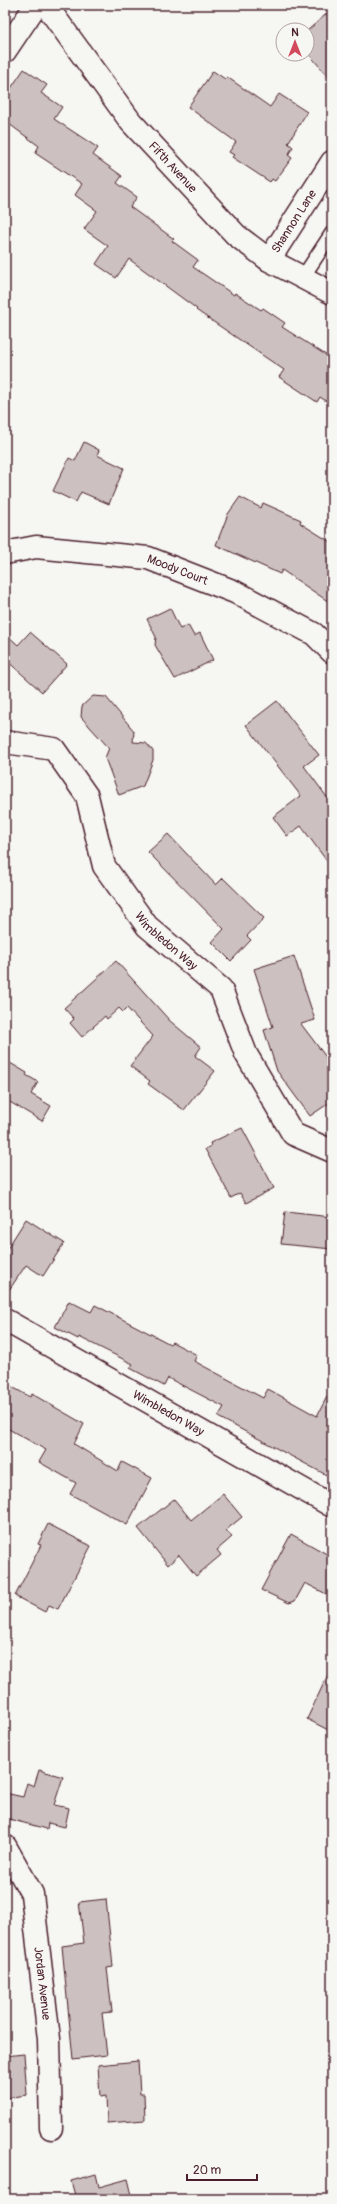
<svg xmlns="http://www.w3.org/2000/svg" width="337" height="2204" viewBox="0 0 337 2204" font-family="Pangolin,sans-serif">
  <rect width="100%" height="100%" fill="#f6f6f2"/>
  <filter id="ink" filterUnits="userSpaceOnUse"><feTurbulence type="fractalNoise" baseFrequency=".025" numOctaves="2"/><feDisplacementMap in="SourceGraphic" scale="8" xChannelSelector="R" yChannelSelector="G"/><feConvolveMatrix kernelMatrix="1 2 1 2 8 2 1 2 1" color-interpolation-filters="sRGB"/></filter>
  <g filter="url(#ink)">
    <path fill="#ccc1c0" stroke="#4a1f2b" d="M 332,9 L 332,81 L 307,52 L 307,31 Z
      M 24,69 L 47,85 L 41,93 L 62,107 L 54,119 L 98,148 L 93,155 L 122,176 L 117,183 L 137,197 L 130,207 L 174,239 L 172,241 L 198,260 L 193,267 L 234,295 L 235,293 L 261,310 L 263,308 L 285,323 L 282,327 L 332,359 L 332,405 L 320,397 L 317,402 L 279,377 L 284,370 L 196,310 L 197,309 L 129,259 L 116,278 L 96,264 L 108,246 L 84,229 L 97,211 L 75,195 L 82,184 L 35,153 L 39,146 L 5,121 L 5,97 Z
      M 213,71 L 225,79 L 227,77 L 270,107 L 279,94 L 307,112 L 288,143 L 293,147 L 288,155 L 292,158 L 275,181 L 272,179 L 270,182 L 232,157 L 234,155 L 229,152 L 236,142 L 188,107 Z
      M 84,442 L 99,450 L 97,455 L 124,468 L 109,504 L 81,492 L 76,502 L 53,491 L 69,458 L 75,461 Z
      M 240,497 L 261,508 L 263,503 L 301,520 L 300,523 L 332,543 L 332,604 L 282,570 L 280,574 L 216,545 L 228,514 Z
      M 170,608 L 180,629 L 188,625 L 194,636 L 200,633 L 213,660 L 175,679 L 155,645 L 156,637 L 147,619 Z
      M 30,632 L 67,664 L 42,692 L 5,659 L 5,633 L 18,645 Z
      M 93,696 L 106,697 L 134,731 L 133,742 L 146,743 L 153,751 L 153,760 L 143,786 L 119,795 L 105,758 L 109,748 L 81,717 L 82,706 Z
      M 277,701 L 319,755 L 304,766 L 332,804 L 332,868 L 301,826 L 287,836 L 273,817 L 301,796 L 246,725 Z
      M 168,834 L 216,885 L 223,878 L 264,918 L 247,936 L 251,940 L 231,961 L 212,942 L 224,929 L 148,852 Z
      M 294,956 L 315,1020 L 301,1024 L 332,1065 L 332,1101 L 310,1116 L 277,1071 L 264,1030 L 273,1027 L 254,969 Z
      M 116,961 L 170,1021 L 201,1047 L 195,1056 L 215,1071 L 184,1110 L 148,1084 L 150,1081 L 130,1066 L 153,1036 L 127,1008 L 123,1012 L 119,1008 L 107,1019 L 105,1016 L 82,1037 L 70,1023 L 74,1019 L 64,1008 Z
      M 5,1060 L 27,1073 L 26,1075 L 38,1082 L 31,1094 L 51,1106 L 42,1121 L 8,1101 L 5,1106 Z
      M 242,1128 L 274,1188 L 246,1203 L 240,1193 L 231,1198 L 205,1149 L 211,1146 L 210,1143 Z
      M 285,1212 L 332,1217 L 332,1249 L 281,1244 Z
      M 26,1219 L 64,1243 L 43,1276 L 26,1265 L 5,1296 L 5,1252 Z
      M 69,1301 L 91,1312 L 95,1305 L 170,1344 L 172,1342 L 197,1355 L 194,1361 L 263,1398 L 268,1389 L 317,1416 L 332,1387 L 332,1478 L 218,1417 L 224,1407 L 168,1378 L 164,1386 L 130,1368 L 133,1364 L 79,1337 L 78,1339 L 55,1327 Z
      M 5,1383 L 30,1397 L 32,1394 L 84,1424 L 74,1444 L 118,1471 L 122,1462 L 152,1478 L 127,1525 L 70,1494 L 76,1483 L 39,1462 L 46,1450 L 5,1427 Z
      M 223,1494 L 242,1517 L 226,1530 L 232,1537 L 217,1550 L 221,1555 L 196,1576 L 179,1555 L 168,1565 L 138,1528 L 174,1499 L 191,1520 Z
      M 48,1524 L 91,1546 L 58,1609 L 49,1605 L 45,1612 L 15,1596 L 41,1545 L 38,1544 Z
      M 291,1534 L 332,1557 L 332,1597 L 305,1583 L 295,1601 L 289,1603 L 261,1590 Z
      M 332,1666 L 332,1732 L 307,1719 Z
      M 39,1770 L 63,1777 L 54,1805 L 69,1808 L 65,1827 L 48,1823 L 47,1829 L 5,1818 L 5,1793 L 23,1797 L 27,1783 L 34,1786 Z
      M 106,1899 L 113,1967 L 107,1968 L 112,2012 L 102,2013 L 107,2055 L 73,2059 L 62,1946 L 84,1943 L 79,1902 Z
      M 24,2054 L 27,2095 L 5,2098 L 5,2056 Z
      M 138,2061 L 140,2094 L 144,2094 L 145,2120 L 107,2123 L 106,2096 L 100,2097 L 98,2065 Z
      M 96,2174 L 99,2187 L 128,2179 L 133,2199 L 76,2199 L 71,2181 Z"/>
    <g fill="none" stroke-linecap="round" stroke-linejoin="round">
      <defs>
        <path id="service" d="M 303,277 L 332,233"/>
        <g id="minor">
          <path id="s1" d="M 46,5 L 131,122 L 236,235 L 269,260 L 332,293"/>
          <path d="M 5,51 L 36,5"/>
          <path id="s2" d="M 269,260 L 332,162"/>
          <path id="s3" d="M 5,553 L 36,547 L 148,558 L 235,592 L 314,634 L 332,652"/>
          <path id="s4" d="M 5,742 L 54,749 L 87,796 L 104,866 L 147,926 L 221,989 L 246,1054 L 293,1134 L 332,1151"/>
          <path id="s5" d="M 5,1320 L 332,1506"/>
          <path id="s6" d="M 5,1846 L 32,1894 L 49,2039 L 51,2128"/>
        </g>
      </defs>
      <use href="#service" stroke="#4a1f2b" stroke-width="16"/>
      <use href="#minor" stroke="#4a1f2b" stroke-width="25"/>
      <use href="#service" stroke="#f6f6f2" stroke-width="13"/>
      <use href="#minor" stroke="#f6f6f2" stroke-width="22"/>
    </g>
  </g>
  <g text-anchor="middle" stroke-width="4" stroke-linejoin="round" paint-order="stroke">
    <g font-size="12" fill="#4a1f2b" stroke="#f6f6f2">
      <text dy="4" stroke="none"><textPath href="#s1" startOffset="206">Fifth Avenue</textPath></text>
      <text dy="4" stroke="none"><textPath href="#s2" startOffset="46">Shannon Lane</textPath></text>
      <text dy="4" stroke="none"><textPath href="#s3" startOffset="176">Moody Court</textPath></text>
      <text dy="4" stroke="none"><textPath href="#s4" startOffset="277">Wimbledon Way</textPath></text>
      <text dy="4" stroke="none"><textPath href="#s5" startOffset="188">Wimbledon Way</textPath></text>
      <text dy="4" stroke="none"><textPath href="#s6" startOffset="145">Jordan Avenue</textPath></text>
    </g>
  </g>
  <rect width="337" height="2204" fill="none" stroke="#f6f6f2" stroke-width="20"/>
  <rect x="10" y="10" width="317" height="2184" fill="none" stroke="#4a1f2b" stroke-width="1.5" filter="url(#ink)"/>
  <g transform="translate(295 42)"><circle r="19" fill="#f6f6f2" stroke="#b1a0a2"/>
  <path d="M0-3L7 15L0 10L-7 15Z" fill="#d1495b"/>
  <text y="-6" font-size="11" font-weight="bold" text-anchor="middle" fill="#4a1f2b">N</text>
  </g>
  <path d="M187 2174v6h70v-6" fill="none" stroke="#4a1f2b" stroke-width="2"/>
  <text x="193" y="2174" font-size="12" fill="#4a1f2b" stroke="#f6f6f2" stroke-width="3" paint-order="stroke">20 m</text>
</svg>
